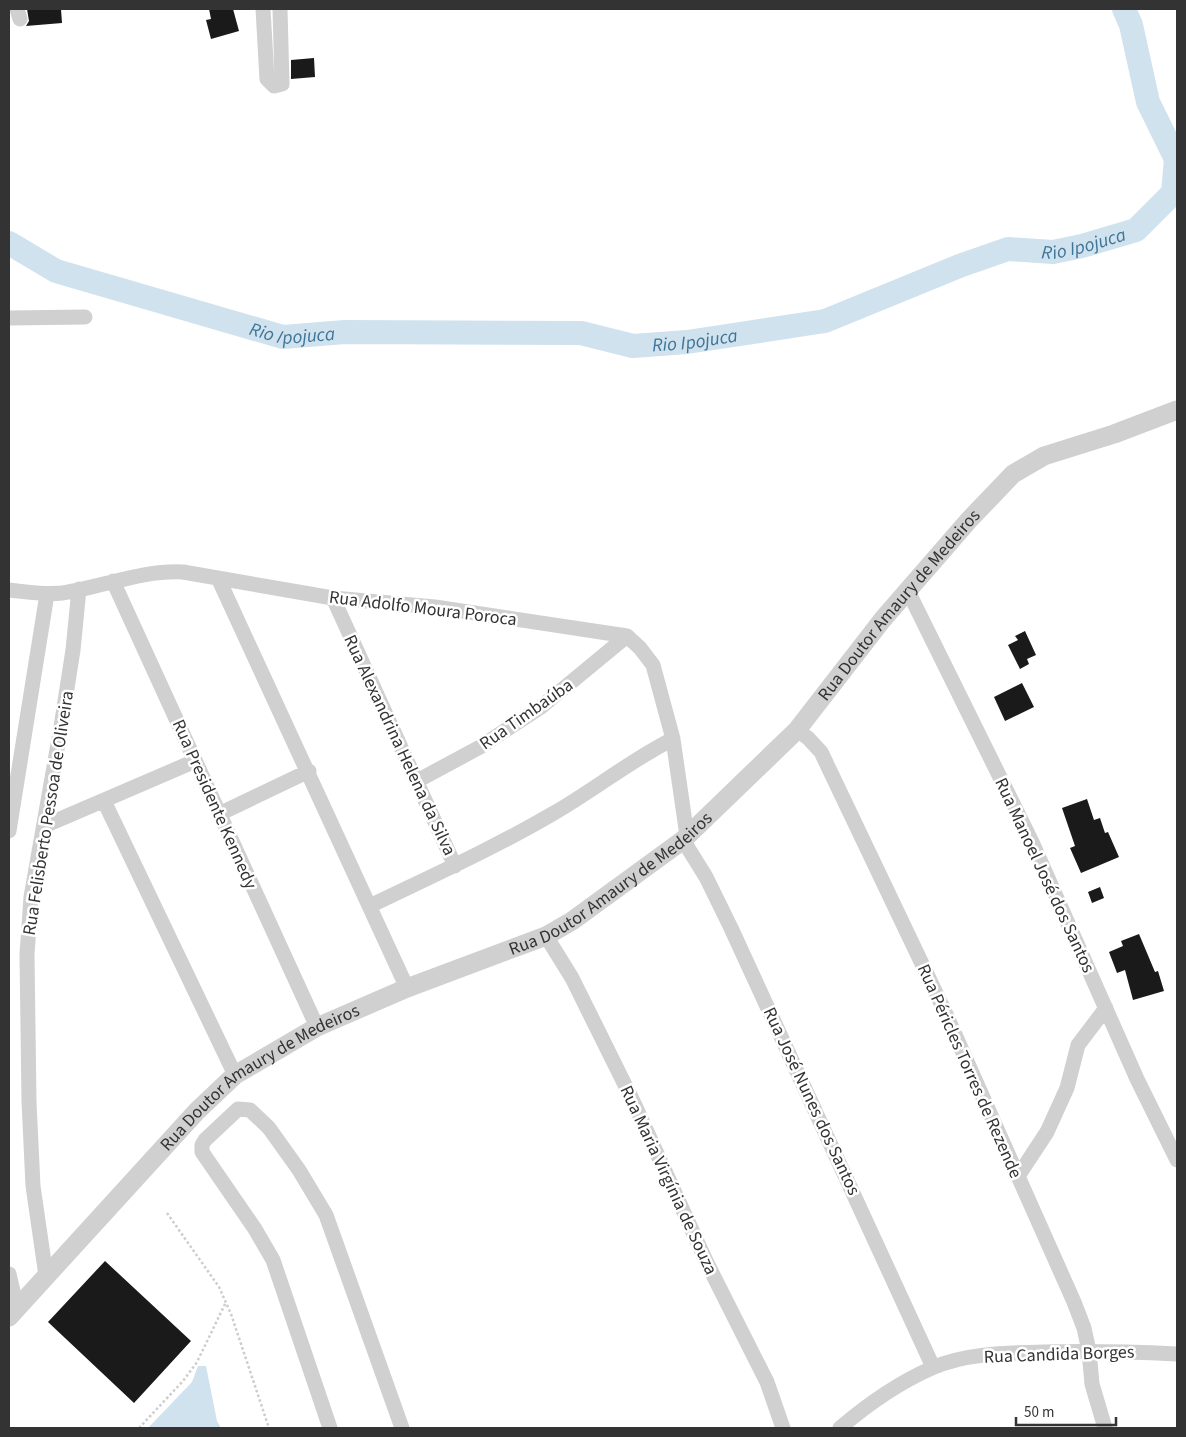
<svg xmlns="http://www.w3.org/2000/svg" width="1186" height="1437" viewBox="0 0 1186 1437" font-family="'Source Sans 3',sans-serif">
  <rect width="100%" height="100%" fill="#fff"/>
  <path fill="#cfe2ee" d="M 198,1366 L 206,1366 L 217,1421 L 221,1428 L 148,1428 L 192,1382 Z"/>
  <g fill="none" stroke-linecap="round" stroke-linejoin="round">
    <path stroke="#cfe2ee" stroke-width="24" id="s1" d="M 9,243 L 56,271 L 283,337 L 345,332 L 581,333 L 633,346 L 687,342 L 825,321 L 962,265 L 1008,249 L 1053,252 L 1082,246 L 1136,230 L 1173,193 L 1176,159 L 1148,102 L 1131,25 L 1124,9"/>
  </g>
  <path fill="#1a1a1a" d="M 27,9 L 61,9 L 62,23 L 26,26 L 29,21 Z
    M 209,9 L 233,9 L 239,31 L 211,39 L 206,20 L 211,19 Z
    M 314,58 L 315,77 L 291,79 L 291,60 Z
    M 1025,631 L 1036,655 L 1027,659 L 1029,664 L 1020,669 L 1008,645 L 1018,640 L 1015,636 Z
    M 1022,683 L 1034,707 L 1005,721 L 994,697 Z
    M 1087,799 L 1094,820 L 1100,818 L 1105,833 L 1108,832 L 1119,857 L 1081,873 L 1070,848 L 1075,846 L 1062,808 Z
    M 1100,887 L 1104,898 L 1092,903 L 1088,892 Z
    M 1139,934 L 1155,972 L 1158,971 L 1164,991 L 1133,1000 L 1125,970 L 1117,973 L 1109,952 L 1123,946 L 1121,941 Z
    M 105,1261 L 191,1341 L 134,1403 L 48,1322 Z"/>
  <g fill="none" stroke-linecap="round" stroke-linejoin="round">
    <path stroke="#cdcdcd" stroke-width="2.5" stroke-dasharray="2.5 2.5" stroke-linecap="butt" d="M 167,1213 L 219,1287 L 231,1314 L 269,1428
      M 139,1428 L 183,1381 L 197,1362 L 226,1302"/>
    <path stroke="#d0d0d0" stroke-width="15" d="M 17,9 L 20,19
      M 263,9 L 267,79 L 274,86 L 282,84 L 280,9
      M 9,318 L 85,317
      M 219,580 L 407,988
      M 113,581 L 317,1027
      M 9,590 C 27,592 44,595 62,593 C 103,587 141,570 183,572 L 333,598 L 435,607 L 627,636 L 640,648 L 653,665 L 673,739 L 687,836
      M 908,591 L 1032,842 L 1137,1079 L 1177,1160
      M 333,598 L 455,866
      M 797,730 L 808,738 L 821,752 L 945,1012 L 1074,1302 L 1084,1328 L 1089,1351 L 1092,1384 L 1105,1428
      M 417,781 L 480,747 L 541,707 L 627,636
      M 104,801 L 235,1075
      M 219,814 L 309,771
      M 44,826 L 195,761
      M 9,831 L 47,594
      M 683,840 L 706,877 L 731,928 L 933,1367
      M 370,906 C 432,876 494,848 554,813 C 594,790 631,760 673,739
      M 546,936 L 572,978 L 633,1101 L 707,1263 L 767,1382 L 783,1428
      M 1018,1176 L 1047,1132 L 1067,1088 L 1078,1045 L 1106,1008
      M 9,1274 L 17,1308
      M 46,1276 L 33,1186 L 29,1102 L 27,954 L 31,897 L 61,727 L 73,650 L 79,589
      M 330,1428 L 273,1260 L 255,1229 L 202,1152 L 202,1145 L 205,1140 L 238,1109 L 250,1110 L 269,1128 L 299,1170 L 326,1215 L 402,1428
      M 840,1428 C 868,1404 898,1383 932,1368 C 967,1353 1007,1353 1044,1352 C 1089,1351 1133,1352 1177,1354"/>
    <path stroke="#d0d0d0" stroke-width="19" id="s2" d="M 9,1317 L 197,1111 L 235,1075 L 317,1027 L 407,988 L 546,936 L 572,921 L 683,840 L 797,730 L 883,619 L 969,520 L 1013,474 L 1044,456 L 1114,434 L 1177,410"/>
  </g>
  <g text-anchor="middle" stroke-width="5" stroke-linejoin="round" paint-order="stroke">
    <g font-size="18" fill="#333" stroke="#fff">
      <text dy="6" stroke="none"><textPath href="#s2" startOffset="1160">Rua Doutor Amaury de Medeiros</textPath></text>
      <text transform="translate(423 608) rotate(7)" y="6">Rua Adolfo Moura Poroca</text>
      <text transform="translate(526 714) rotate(-35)" y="6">Rua Timbaúba</text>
      <text transform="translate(400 745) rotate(65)" y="6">Rua Alexandrina Helena da Silva</text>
      <text transform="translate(215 804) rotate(66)" y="6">Rua Presidente Kennedy</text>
      <text transform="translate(48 813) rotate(-81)" y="6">Rua Felisberto Pessoa de Oliveira</text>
      <text transform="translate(1045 875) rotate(65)" y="6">Rua Manoel José dos Santos</text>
      <text dy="6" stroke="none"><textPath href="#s2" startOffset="755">Rua Doutor Amaury de Medeiros</textPath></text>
      <text transform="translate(970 1071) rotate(66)" y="6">Rua Péricles Torres de Rezende</text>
      <text dy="6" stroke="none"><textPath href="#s2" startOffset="350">Rua Doutor Amaury de Medeiros</textPath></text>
      <text transform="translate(812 1101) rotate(65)" y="6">Rua José Nunes dos Santos</text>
      <text transform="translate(669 1180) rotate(65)" y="6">Rua Maria Virgínia de Souza</text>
      <text transform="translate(1059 1354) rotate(-2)" y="6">Rua Candida Borges</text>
    </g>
    <g font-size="19" font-style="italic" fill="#3f7597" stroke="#fff">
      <text dy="7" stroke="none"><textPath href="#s1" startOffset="1110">Rio Ipojuca</textPath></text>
      <text dy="7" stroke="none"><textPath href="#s1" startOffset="300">Rio Ipojuca</textPath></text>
      <text dy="7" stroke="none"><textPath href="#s1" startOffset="705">Rio Ipojuca</textPath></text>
    </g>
  </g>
  <rect width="1186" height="1437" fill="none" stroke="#333333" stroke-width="20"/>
  <path d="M1016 1417v8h100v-8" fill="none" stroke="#333333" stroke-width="2.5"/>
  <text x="1024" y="1417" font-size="15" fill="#333333" stroke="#ffffff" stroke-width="4" paint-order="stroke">50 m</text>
</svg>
